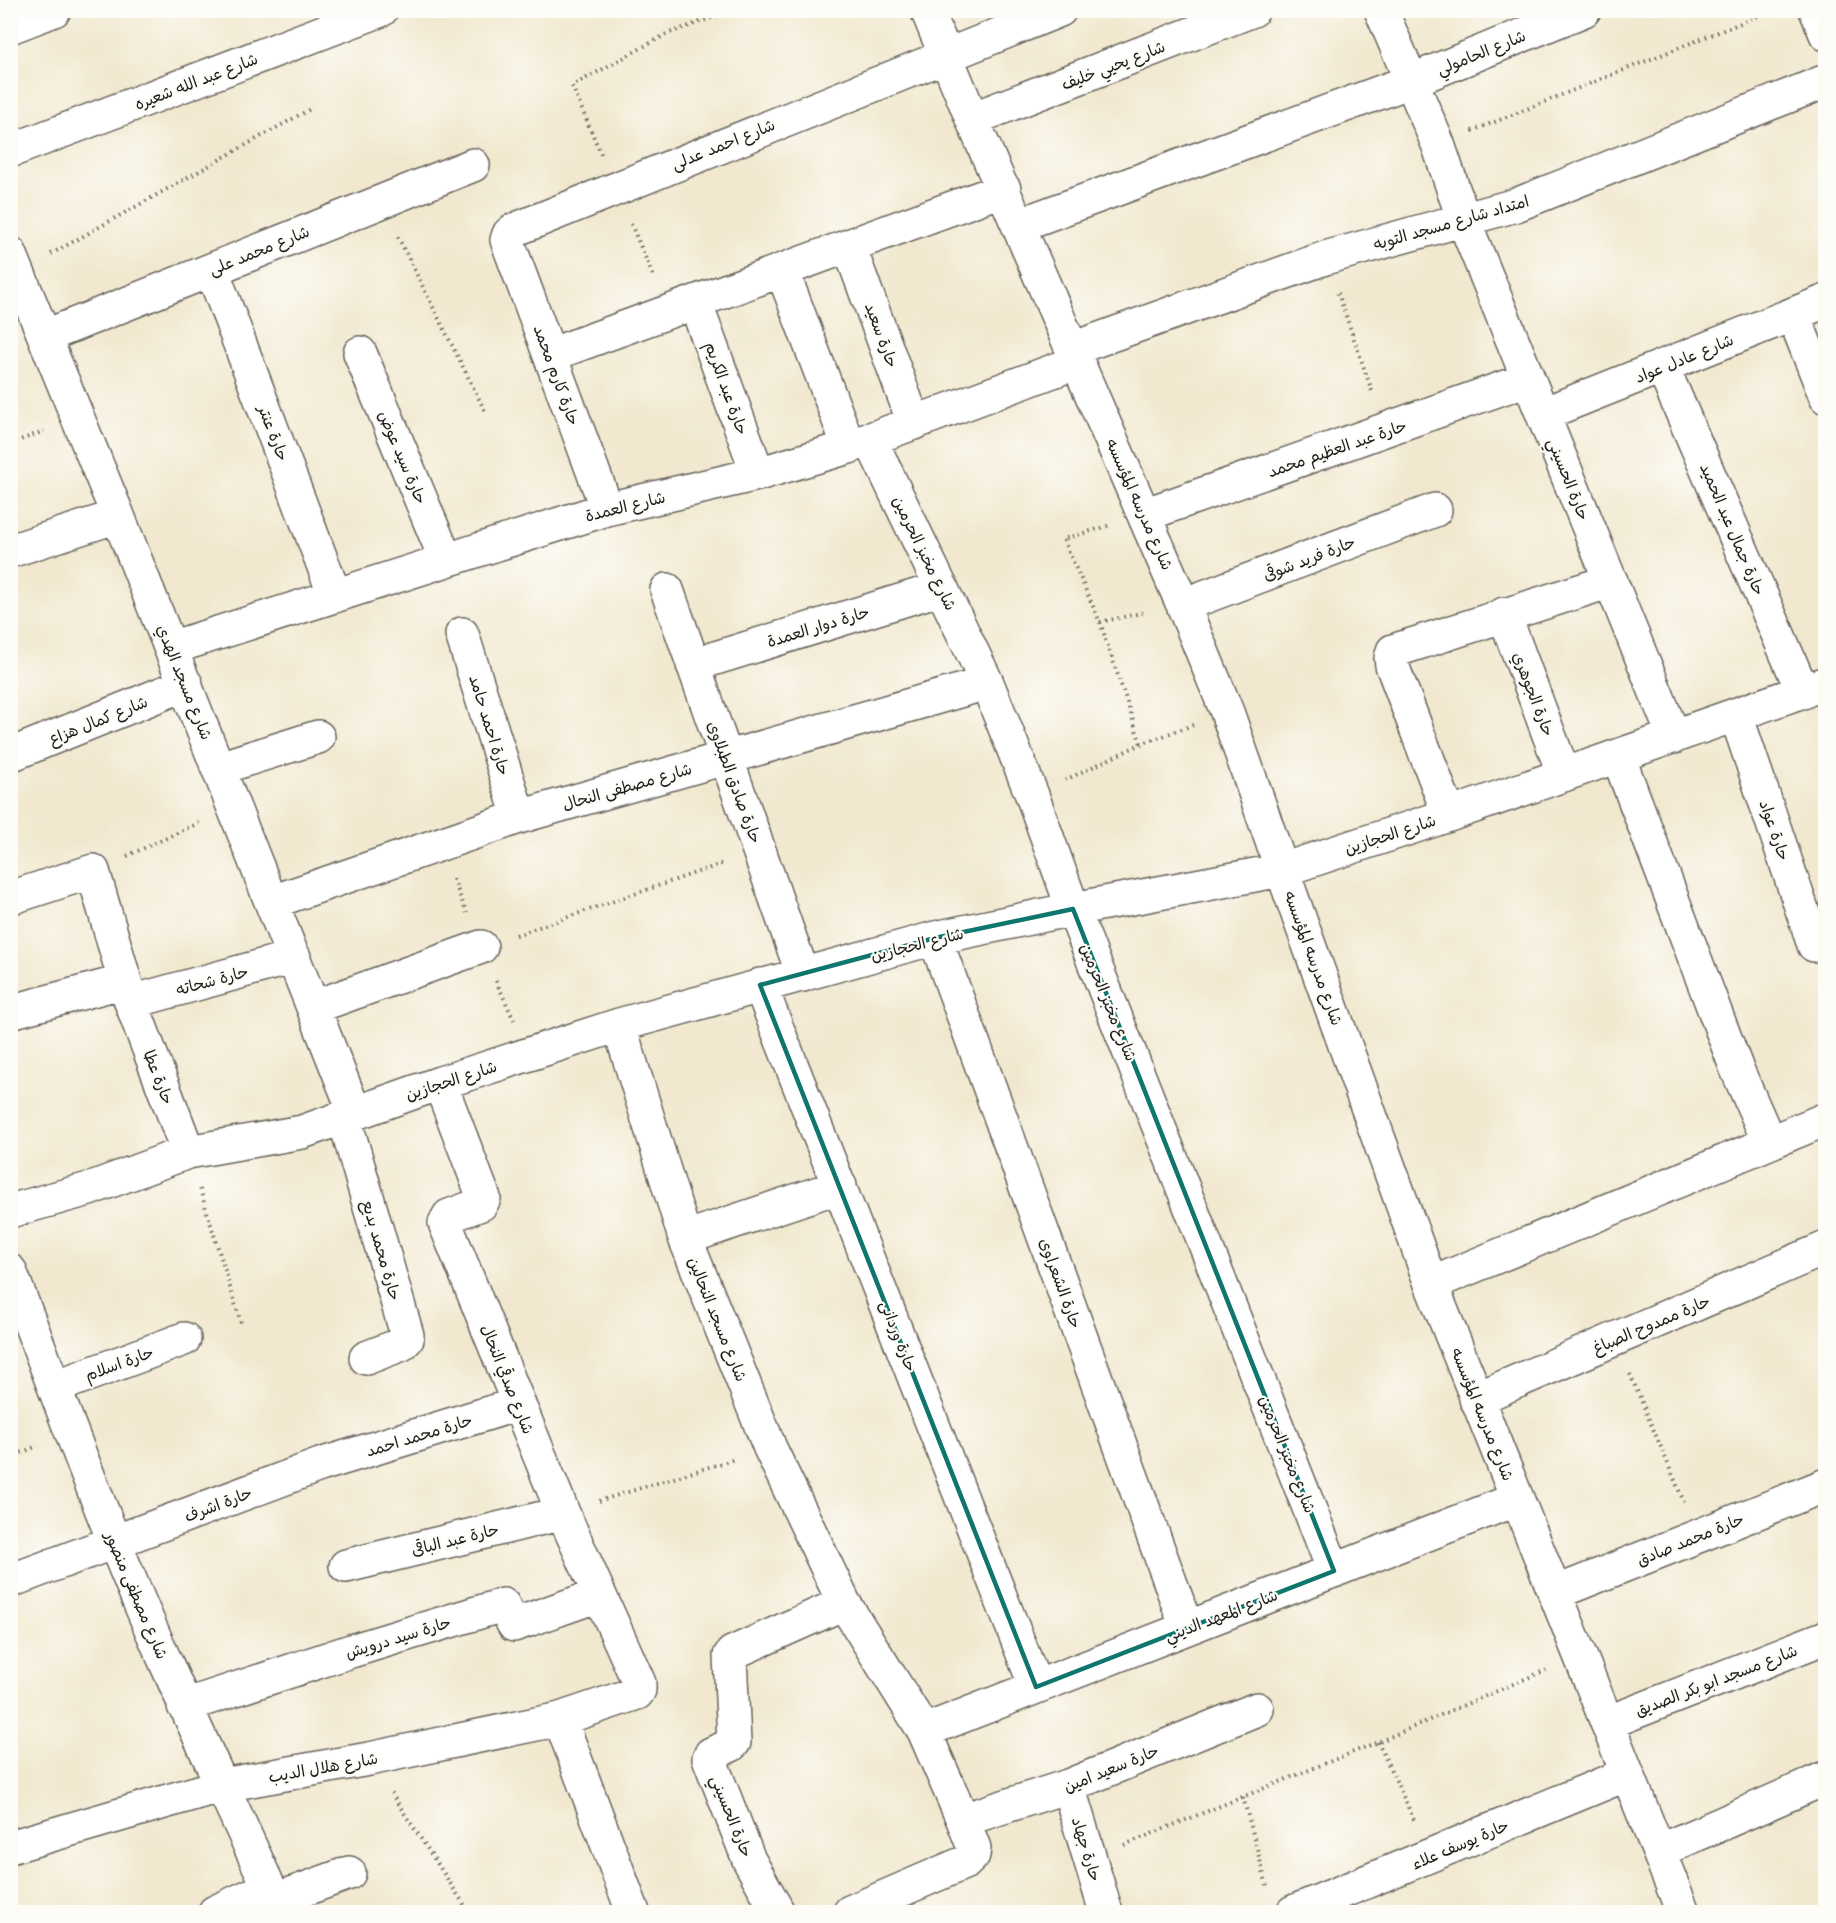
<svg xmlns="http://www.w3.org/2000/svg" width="1836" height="1923" viewBox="0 0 1836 1923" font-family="'Balsamiq Sans','Playpen Sans Arabic',sans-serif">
  <rect width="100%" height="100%" fill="#fdfcf7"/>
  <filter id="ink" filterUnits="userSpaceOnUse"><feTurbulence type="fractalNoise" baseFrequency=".0167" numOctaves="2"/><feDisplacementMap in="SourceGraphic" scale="12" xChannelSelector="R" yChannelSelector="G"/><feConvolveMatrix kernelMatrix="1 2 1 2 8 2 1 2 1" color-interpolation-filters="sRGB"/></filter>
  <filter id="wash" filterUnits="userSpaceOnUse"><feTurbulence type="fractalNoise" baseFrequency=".008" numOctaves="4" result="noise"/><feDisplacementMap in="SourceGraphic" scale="24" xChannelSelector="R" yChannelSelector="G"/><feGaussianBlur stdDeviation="1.35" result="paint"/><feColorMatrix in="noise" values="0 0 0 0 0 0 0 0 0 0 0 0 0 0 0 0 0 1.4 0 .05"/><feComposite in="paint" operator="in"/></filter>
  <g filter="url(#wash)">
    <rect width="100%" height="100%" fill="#f1e8cf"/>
  </g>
  <g filter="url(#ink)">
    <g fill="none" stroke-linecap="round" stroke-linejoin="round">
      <defs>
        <path id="minor" d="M 927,10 L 972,119 L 1183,605 L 1227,712 L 1282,870 L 1431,1284 L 1683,1912
          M 1381,10 L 1438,144 L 1464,221 L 1674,737
          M 1816,10 L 1826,34
          M 10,27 L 54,10
          M 972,119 L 1253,10
          M 10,151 L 381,10
          M 1019,225 L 1411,81 L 1584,10
          M 849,246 L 914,423
          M 10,253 L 118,516 L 355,1113
          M 212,270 L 335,596
          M 782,270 L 849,447
          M 695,302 L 758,474
          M 1793,314 L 1826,397
          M 46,336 L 473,165
          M 1072,349 L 1325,258 L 1516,205 L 1826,81
          M 360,353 L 446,560
          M 550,355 L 1004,189
          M 1662,366 L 1803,692
          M 1543,414 L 1826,301
          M 870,439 L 987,683 L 1032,795 L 1073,909 L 1334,1571
          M 607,509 L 507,240 L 509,234 L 514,230 L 1060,10
          M 1144,515 L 1528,379
          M 10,551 L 118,516
          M 667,590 L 803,975
          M 1183,605 L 1435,510
          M 1504,614 L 1564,775
          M 462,634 L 519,817
          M 171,648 L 607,509 L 758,474 L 849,447 L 1077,362
          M 693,665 L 942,588
          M 1736,715 L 1814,945
          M 10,755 L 186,684
          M 1618,756 L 1736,1067 L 1769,1142
          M 219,768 L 318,737
          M 1449,815 L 1392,665 L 1391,658 L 1393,651 L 1611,581
          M 10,898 L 93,871 L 131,1002 L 188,1152
          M 272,902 L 519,817 L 987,683
          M 935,938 L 1187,1628
          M 760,985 L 1036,1687
          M 131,1002 L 294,957
          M 314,1007 L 481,947
          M 10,1012 L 125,981
          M 619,1025 L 685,1238 L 770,1448 L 844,1603 L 924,1731 L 963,1820 L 974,1848 L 973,1855 L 966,1862 L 850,1912
          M 344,1117 L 407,1335 L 407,1339 L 402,1344 L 366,1358
          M 10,1211 L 89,1189 L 188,1152 L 302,1132 L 440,1083 L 619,1025 L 935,938 L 1073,909 L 1282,870 L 1449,815 L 1826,683
          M 685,1238 L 840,1186
          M 10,1271 C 45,1361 78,1453 115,1543 C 165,1668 225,1789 280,1912
          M 1431,1284 L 1826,1119
          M 55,1387 L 184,1339
          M 1476,1399 L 1826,1248
          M 346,1566 L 563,1513
          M 10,1581 L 320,1465 L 518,1404
          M 1555,1593 L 1826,1485
          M 184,1706 L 351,1651 L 503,1605 L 514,1625 L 599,1595
          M 560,1719 L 633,1912
          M 1607,1723 L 1826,1637
          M 924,1731 L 1517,1499
          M 1068,1786 L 1106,1912
          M 963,1820 L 1068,1786 L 1257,1709
          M 10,1847 L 223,1785 L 369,1759 L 560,1719 L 637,1693 L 639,1690 L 639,1683 L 563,1513 L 445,1223 L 449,1216 L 481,1204 L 484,1198 L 440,1083
          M 1659,1851 L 1826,1778
          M 275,1900 L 349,1873
          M 215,1912 L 269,1887
          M 778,1912 L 749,1860 L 709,1758 L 711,1754 L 731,1745 L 734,1742 L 730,1656 L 732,1653 L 844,1603
          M 1293,1912 L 1627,1774"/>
      </defs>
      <use href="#minor" stroke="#67635b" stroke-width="36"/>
      <path stroke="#67635b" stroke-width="4" stroke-dasharray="1.5 4.5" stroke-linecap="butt" d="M 1472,131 L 1773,10
        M 601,154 L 572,86 L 667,34 L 733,10
        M 631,224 L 654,278
        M 398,237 L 486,413
        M 51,254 L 312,108
        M 1338,293 L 1373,394
        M 10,444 L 44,431
        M 1108,526 L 1063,539 L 1100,622 L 1141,744
        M 1100,622 L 1146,612
        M 1065,780 L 1141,744 L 1193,725
        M 127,856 L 199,823
        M 453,879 L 467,913
        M 516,935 L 724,863
        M 496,981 L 514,1020
        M 200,1189 L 241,1323
        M 1630,1374 L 1684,1502
        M 10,1457 L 38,1446
        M 599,1501 L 735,1459
        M 1378,1742 L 1414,1820
        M 391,1793 L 469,1912
        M 1243,1797 L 1267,1886
        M 1124,1845 L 1378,1742 L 1546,1670"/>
      <use href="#minor" stroke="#fff" stroke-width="33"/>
    </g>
  </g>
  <path fill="none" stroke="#0f766e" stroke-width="4.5" stroke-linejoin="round" d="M 1073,909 L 1334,1571 L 1036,1687 L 760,985 L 935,938 Z"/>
  <g text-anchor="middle" stroke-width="4.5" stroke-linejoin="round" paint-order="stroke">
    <g font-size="16" fill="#1c1c1c" stroke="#fdfcf7">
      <text transform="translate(1481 52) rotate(-22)" y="6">شارع الحامولي</text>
      <text transform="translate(1113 65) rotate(-21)" y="6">شارع يحيي خليف</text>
      <text transform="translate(196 81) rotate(-21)" y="6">شارع عبد الله شعيره</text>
      <text transform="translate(723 144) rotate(-22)" y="6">شارع احمد عدلى</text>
      <text transform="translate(1451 222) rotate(-16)" y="6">امتداد شارع مسجد التوبه</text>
      <text transform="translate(259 250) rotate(-22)" y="6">شارع محمد على</text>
      <text transform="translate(882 335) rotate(70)" y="6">حارة سعيد</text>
      <text transform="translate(1684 358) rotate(-22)" y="6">شارع عادل عواد</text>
      <text transform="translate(557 375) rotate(70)" y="6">حارة كارم محمد</text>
      <text transform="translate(727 388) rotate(70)" y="6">حارة عبد الكريم</text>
      <text transform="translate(274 433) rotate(69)" y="6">حارة عنتر</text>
      <text transform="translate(1337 448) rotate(-19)" y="6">حارة عبد العظيم محمد</text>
      <text transform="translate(403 457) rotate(67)" y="6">حارة سيد عوض</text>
      <text transform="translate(1569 479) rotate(68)" y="6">حارة الحسيني</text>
      <text transform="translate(1140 504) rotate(66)" y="6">شارع مدرسه المؤسسه</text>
      <text transform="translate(625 506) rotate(-14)" y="6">شارع العمدة</text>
      <text transform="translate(1733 529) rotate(67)" y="6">حارة جمال عبد الحميد</text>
      <text transform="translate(925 553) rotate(64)" y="6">شارع مخبز الحرمين</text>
      <text transform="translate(1309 558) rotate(-21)" y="6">حارة فريد شوقى</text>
      <text transform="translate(818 626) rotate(-17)" y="6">حارة دوار العمدة</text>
      <text transform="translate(185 682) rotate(68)" y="6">شارع مسجد الهدي</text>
      <text transform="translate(1534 694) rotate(69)" y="6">حارة الجوهري</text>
      <text transform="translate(98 720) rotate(-22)" y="6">شارع كمال هزاع</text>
      <text transform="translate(490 725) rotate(73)" y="6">حارة احمد حامد</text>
      <text transform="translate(735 782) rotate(70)" y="6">حارة صادق الطبلاوى</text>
      <text transform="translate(627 786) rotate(-16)" y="6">شارع مصطفى النحال</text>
      <text transform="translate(1775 830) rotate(71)" y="6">حارة عواد</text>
      <text transform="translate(1390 834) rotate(-18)" y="6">شارع الحجازين</text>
      <text transform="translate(917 944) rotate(-14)" y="6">شارع الحجازين</text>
      <text transform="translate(1314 958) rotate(70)" y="6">شارع مدرسه المؤسسه</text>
      <text transform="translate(212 980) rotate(-15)" y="6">حارة شحاته</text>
      <text transform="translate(1109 1002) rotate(68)" y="6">شارع مخبز الحرمين</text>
      <text transform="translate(159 1077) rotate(69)" y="6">حارة عطا</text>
      <text transform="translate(451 1080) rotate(-18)" y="6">شارع الحجازين</text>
      <text transform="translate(382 1250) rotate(74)" y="6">حارة محمد بديع</text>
      <text transform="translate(1061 1283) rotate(70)" y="6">حارة الشعراوى</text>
      <text transform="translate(718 1319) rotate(68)" y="6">شارع مسجد النحالين</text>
      <text transform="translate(1651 1324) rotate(-23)" y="6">حارة ممدوح الصباغ</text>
      <text transform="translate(899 1336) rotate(69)" y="6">حارة وردانى</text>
      <text transform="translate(119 1363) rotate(-20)" y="6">حارة اسلام</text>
      <text transform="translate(508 1379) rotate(68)" y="6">شارع صدقي النحال</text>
      <text transform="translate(1483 1414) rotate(68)" y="6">شارع مدرسه المؤسسه</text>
      <text transform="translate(419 1435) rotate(-17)" y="6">حارة محمد احمد</text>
      <text transform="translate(1288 1454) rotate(68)" y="6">شارع مخبز الحرمين</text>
      <text transform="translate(218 1504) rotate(-21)" y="6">حارة اشرف</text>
      <text transform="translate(455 1539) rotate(-14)" y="6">حارة عبد الباقى</text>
      <text transform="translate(1690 1539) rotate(-22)" y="6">حارة محمد صادق</text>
      <text transform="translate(137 1595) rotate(67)" y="6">شارع مصطفى منصور</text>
      <text transform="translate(1221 1615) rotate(-21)" y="6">شارع المعهد الديني</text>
      <text transform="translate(398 1637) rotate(-17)" y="6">حارة سيد درويش</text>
      <text transform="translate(1716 1680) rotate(-21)" y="6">شارع مسجد ابو بكر الصديق</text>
      <text transform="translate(323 1767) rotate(-10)" y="6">شارع هلال الديب</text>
      <text transform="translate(1111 1768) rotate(-22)" y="6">حارة سعيد امين</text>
      <text transform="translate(732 1816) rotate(68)" y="6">حارة الحسيني</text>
      <text transform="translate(1460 1844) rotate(-23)" y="6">حارة يوسف علاء</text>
      <text transform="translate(1087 1849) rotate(73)" y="6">حارة جهاد</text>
    </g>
  </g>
  <rect width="1836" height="1923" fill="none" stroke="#fdfcf7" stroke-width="36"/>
</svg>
